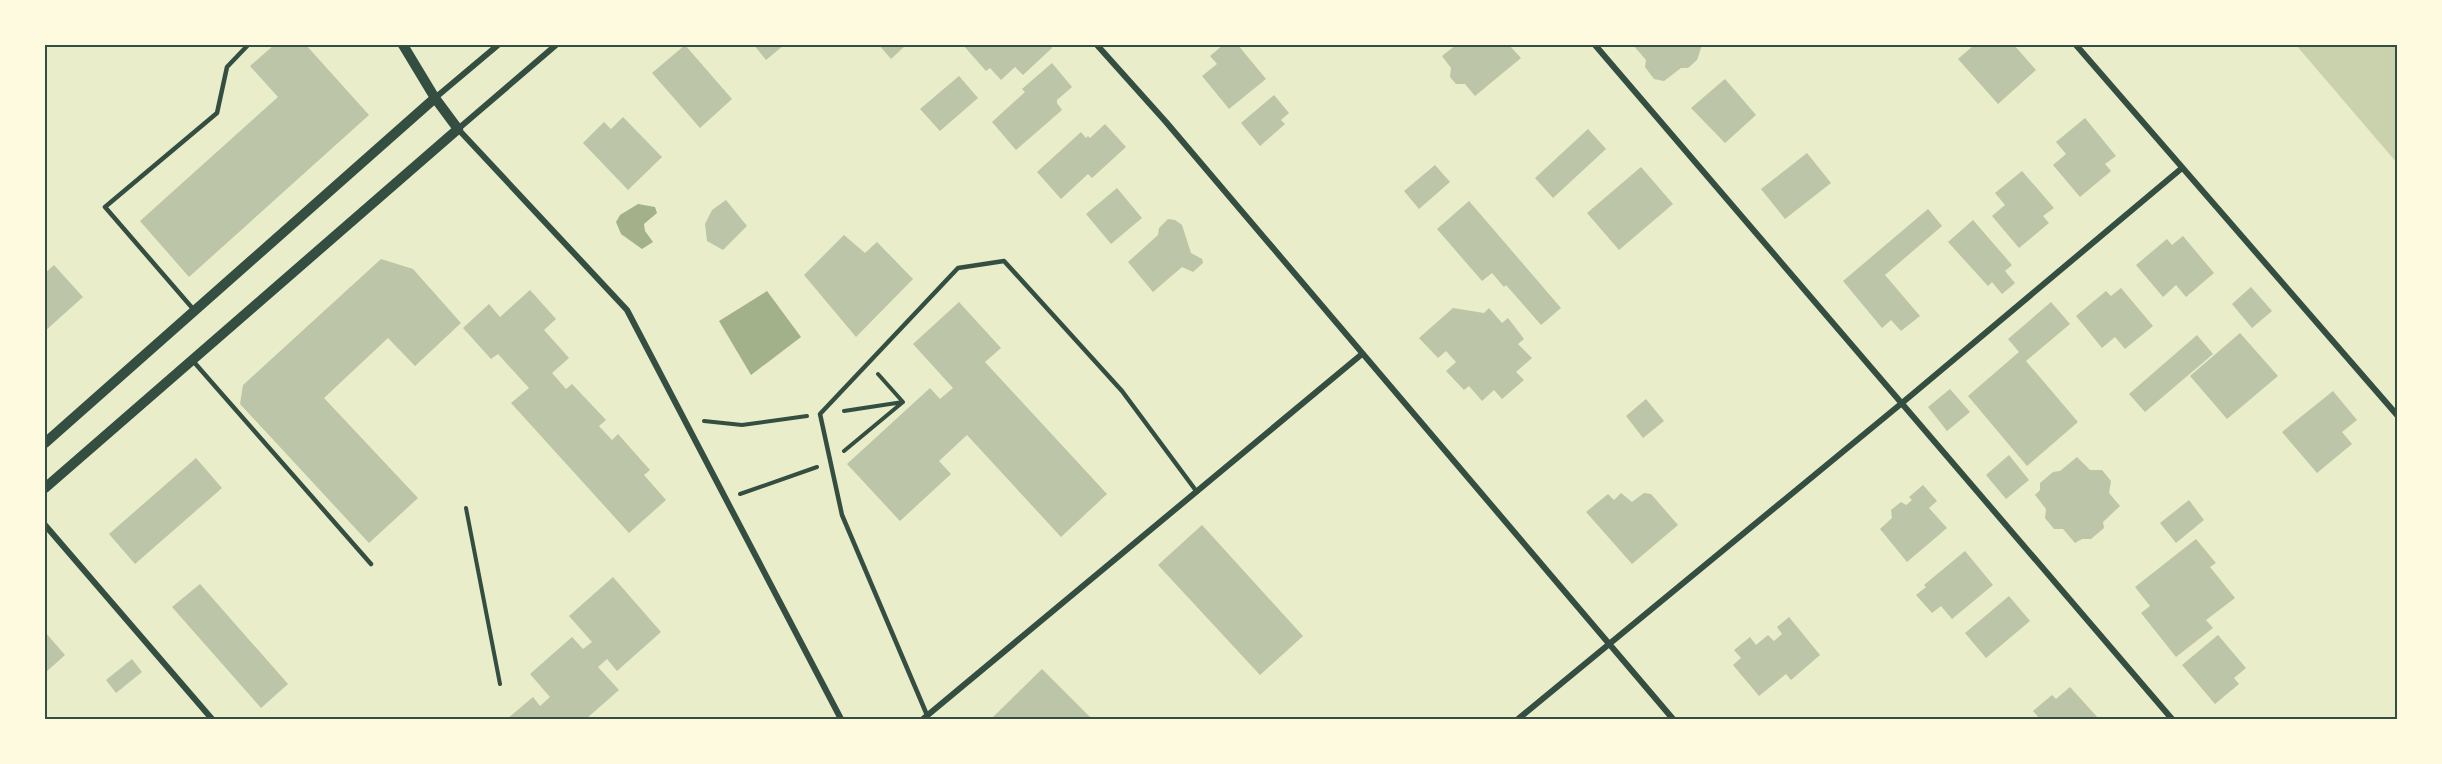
<svg xmlns="http://www.w3.org/2000/svg" width="2442" height="764" viewBox="0 0 2442 764" font-family="'Alegreya Sans',sans-serif">
  <rect width="100%" height="100%" fill="#e9edc9"/>
  <path fill="#cad2ad" d="M 2296,45 L 2397,45 L 2397,163 Z"/>
  <path fill="#a3b18a" d="M 638,204 L 655,207 L 657,213 L 644,224 L 645,231 L 653,242 L 642,249 L 621,234 L 616,222 L 620,215 Z
    M 767,291 L 801,337 L 751,375 L 719,321 Z"/>
  <path fill="#bcc5a7" d="M 274,45 L 306,45 L 369,115 L 189,277 L 140,221 L 278,97 L 250,66 Z
    M 685,45 L 732,99 L 700,128 L 652,73 Z
    M 754,45 L 784,45 L 766,60 Z
    M 879,45 L 906,45 L 891,59 Z
    M 963,45 L 1050,45 L 1052,48 L 1023,75 L 1015,67 L 1001,80 L 990,68 L 986,71 Z
    M 1223,45 L 1238,45 L 1266,79 L 1229,109 L 1202,76 L 1217,64 L 1210,56 Z
    M 1456,45 L 1509,45 L 1521,58 L 1475,96 L 1465,84 L 1456,84 L 1450,77 L 1451,68 L 1442,56 Z
    M 1633,45 L 1702,45 L 1697,60 L 1688,68 L 1681,68 L 1664,81 L 1654,79 L 1645,67 L 1646,60 Z
    M 1974,45 L 2014,45 L 2036,70 L 1998,104 L 1958,59 Z
    M 1052,63 L 1072,87 L 1057,100 L 1057,103 L 1062,110 L 1016,150 L 992,122 L 1025,92 L 1022,89 Z
    M 959,76 L 978,98 L 940,131 L 920,109 Z
    M 1725,79 L 1756,115 L 1725,143 L 1691,108 Z
    M 1274,95 L 1289,113 L 1281,120 L 1285,124 L 1260,146 L 1241,123 Z
    M 623,117 L 662,157 L 628,190 L 583,143 L 604,122 L 611,129 Z
    M 2085,118 L 2116,156 L 2105,164 L 2111,171 L 2080,197 L 2053,165 L 2066,154 L 2056,142 Z
    M 1105,124 L 1126,147 L 1092,178 L 1088,174 L 1061,199 L 1037,172 L 1081,132 L 1086,138 L 1088,136 L 1090,138 Z
    M 1588,129 L 1606,149 L 1553,198 L 1535,178 Z
    M 1807,153 L 1831,183 L 1785,219 L 1761,189 Z
    M 1435,165 L 1450,182 L 1419,209 L 1404,191 Z
    M 1641,167 L 1673,204 L 1619,250 L 1587,213 Z
    M 2022,171 L 2054,208 L 2043,216 L 2049,223 L 2019,248 L 1992,216 L 2005,205 L 1995,193 Z
    M 1117,188 L 1142,218 L 1111,244 L 1086,214 Z
    M 726,200 L 747,226 L 723,250 L 707,241 L 705,224 L 712,210 Z
    M 1469,201 L 1561,308 L 1541,325 L 1506,285 L 1504,287 L 1492,273 L 1482,281 L 1437,229 Z
    M 1928,209 L 1942,226 L 1885,275 L 1920,316 L 1901,331 L 1891,320 L 1882,328 L 1843,281 Z
    M 1168,219 L 1175,220 L 1182,225 L 1191,253 L 1202,259 L 1203,263 L 1193,272 L 1182,267 L 1153,292 L 1128,262 L 1158,235 L 1159,228 Z
    M 1973,220 L 2012,265 L 2005,271 L 2015,283 L 2002,294 L 1992,282 L 1988,286 L 1948,242 Z
    M 844,235 L 865,253 L 877,242 L 913,279 L 856,337 L 804,275 Z
    M 2183,236 L 2214,273 L 2186,297 L 2176,285 L 2163,297 L 2136,265 L 2167,239 L 2172,245 Z
    M 381,259 L 413,269 L 461,323 L 415,366 L 388,338 L 324,398 L 418,498 L 369,543 L 240,404 L 243,385 Z
    M 54,265 L 83,297 L 45,331 L 45,273 Z
    M 2251,287 L 2272,311 L 2252,328 L 2232,304 Z
    M 2121,288 L 2153,326 L 2125,349 L 2115,337 L 2102,348 L 2076,316 L 2106,291 L 2111,296 Z
    M 530,290 L 556,319 L 544,330 L 569,358 L 552,373 L 566,389 L 572,384 L 606,420 L 599,426 L 612,440 L 618,434 L 650,470 L 644,475 L 666,500 L 629,533 L 511,403 L 529,388 L 498,354 L 491,359 L 463,328 L 489,304 L 500,317 Z
    M 959,302 L 1001,348 L 985,362 L 1107,494 L 1061,537 L 967,435 L 939,461 L 951,474 L 900,521 L 847,464 L 930,388 L 940,399 L 953,388 L 913,344 Z
    M 2051,302 L 2070,324 L 2026,361 L 2078,422 L 2027,466 L 1968,396 L 2019,352 L 2008,339 Z
    M 1453,308 L 1484,313 L 1489,308 L 1502,323 L 1508,318 L 1524,339 L 1518,344 L 1532,358 L 1516,372 L 1524,380 L 1502,399 L 1494,390 L 1482,401 L 1469,386 L 1464,390 L 1446,371 L 1456,362 L 1446,351 L 1438,358 L 1419,338 Z
    M 2240,333 L 2278,376 L 2227,419 L 2190,376 Z
    M 2197,335 L 2213,354 L 2145,412 L 2129,394 Z
    M 1950,389 L 1970,412 L 1947,431 L 1928,407 Z
    M 2333,391 L 2357,420 L 2342,432 L 2352,444 L 2317,473 L 2282,432 Z
    M 1646,399 L 1664,421 L 1643,438 L 1626,416 Z
    M 2009,455 L 2029,480 L 2006,499 L 1986,475 Z
    M 2077,457 L 2090,470 L 2102,470 L 2111,481 L 2109,493 L 2120,506 L 2103,522 L 2104,528 L 2091,539 L 2082,539 L 2075,543 L 2063,529 L 2054,529 L 2045,518 L 2046,509 L 2035,495 L 2040,490 L 2040,483 L 2053,472 L 2060,471 Z
    M 196,458 L 222,488 L 135,564 L 109,534 Z
    M 1923,485 L 1937,501 L 1929,508 L 1947,528 L 1907,562 L 1880,529 L 1892,518 L 1891,510 L 1901,502 L 1906,505 L 1912,500 L 1909,497 Z
    M 1621,493 L 1632,502 L 1644,493 L 1651,494 L 1678,525 L 1632,564 L 1586,512 L 1608,494 L 1614,500 Z
    M 2189,500 L 2204,520 L 2176,543 L 2160,523 Z
    M 1202,525 L 1303,636 L 1260,675 L 1158,565 Z
    M 2196,539 L 2216,563 L 2210,567 L 2235,598 L 2206,620 L 2213,628 L 2176,657 L 2141,613 L 2150,606 L 2135,587 Z
    M 1965,551 L 1993,585 L 1952,619 L 1941,606 L 1932,613 L 1916,595 L 1926,587 L 1924,585 Z
    M 613,577 L 661,632 L 617,671 L 607,659 L 598,667 L 619,690 L 586,719 L 507,719 L 533,697 L 540,706 L 550,697 L 530,674 L 572,637 L 583,649 L 592,642 L 569,616 Z
    M 200,584 L 288,684 L 261,708 L 172,607 Z
    M 2009,596 L 2030,621 L 1986,658 L 1965,633 Z
    M 1789,617 L 1820,655 L 1791,680 L 1786,674 L 1759,696 L 1733,665 L 1741,658 L 1734,650 L 1750,637 L 1756,645 L 1768,635 L 1774,641 L 1782,634 L 1777,627 Z
    M 45,632 L 65,655 L 45,673 Z
    M 2218,635 L 2246,668 L 2234,678 L 2239,684 L 2215,704 L 2182,665 Z
    M 132,659 L 142,672 L 116,693 L 106,680 Z
    M 1042,669 L 1092,719 L 991,719 Z
    M 2070,687 L 2099,719 L 2040,719 L 2033,711 L 2052,695 L 2056,699 Z"/>
  <g fill="none" stroke-linecap="round" stroke-linejoin="round">
    <path stroke="#344e41" stroke-width="4" d="M 844,411 L 903,402 L 878,374
      M 704,421 L 742,425 L 807,416
      M 844,451 L 903,402
      M 740,494 L 817,467
      M 466,508 L 500,684"/>
    <path stroke="#344e41" stroke-width="4.5" d="M 194,310 L 105,207 L 217,113 L 227,67 L 248,45
      M 193,361 L 371,564
      M 927,715 L 842,515 L 820,414 L 958,268 L 1004,261 L 1122,391 L 1197,492"/>
    <path stroke="#344e41" stroke-width="6" d="M 556,45 L 458,129 L 627,310 L 841,719
      M 1097,45 L 1166,122 L 1673,719
      M 1595,45 L 2172,719
      M 2076,45 L 2397,415
      M 435,98 L 498,45
      M 45,525 L 212,719
      M 923,719 L 1362,354
      M 1518,719 L 1902,403 L 2182,168"/>
    <path stroke="#344e41" stroke-width="10" d="M 45,443 L 435,98
      M 45,488 L 458,129 L 435,98 L 403,45"/>
  </g>
  <rect width="2442" height="764" fill="none" stroke="#fefae0" stroke-width="93"/>
  <rect x="46" y="46" width="2350" height="672" fill="none" stroke="#344e41" stroke-width="2"/>
</svg>
